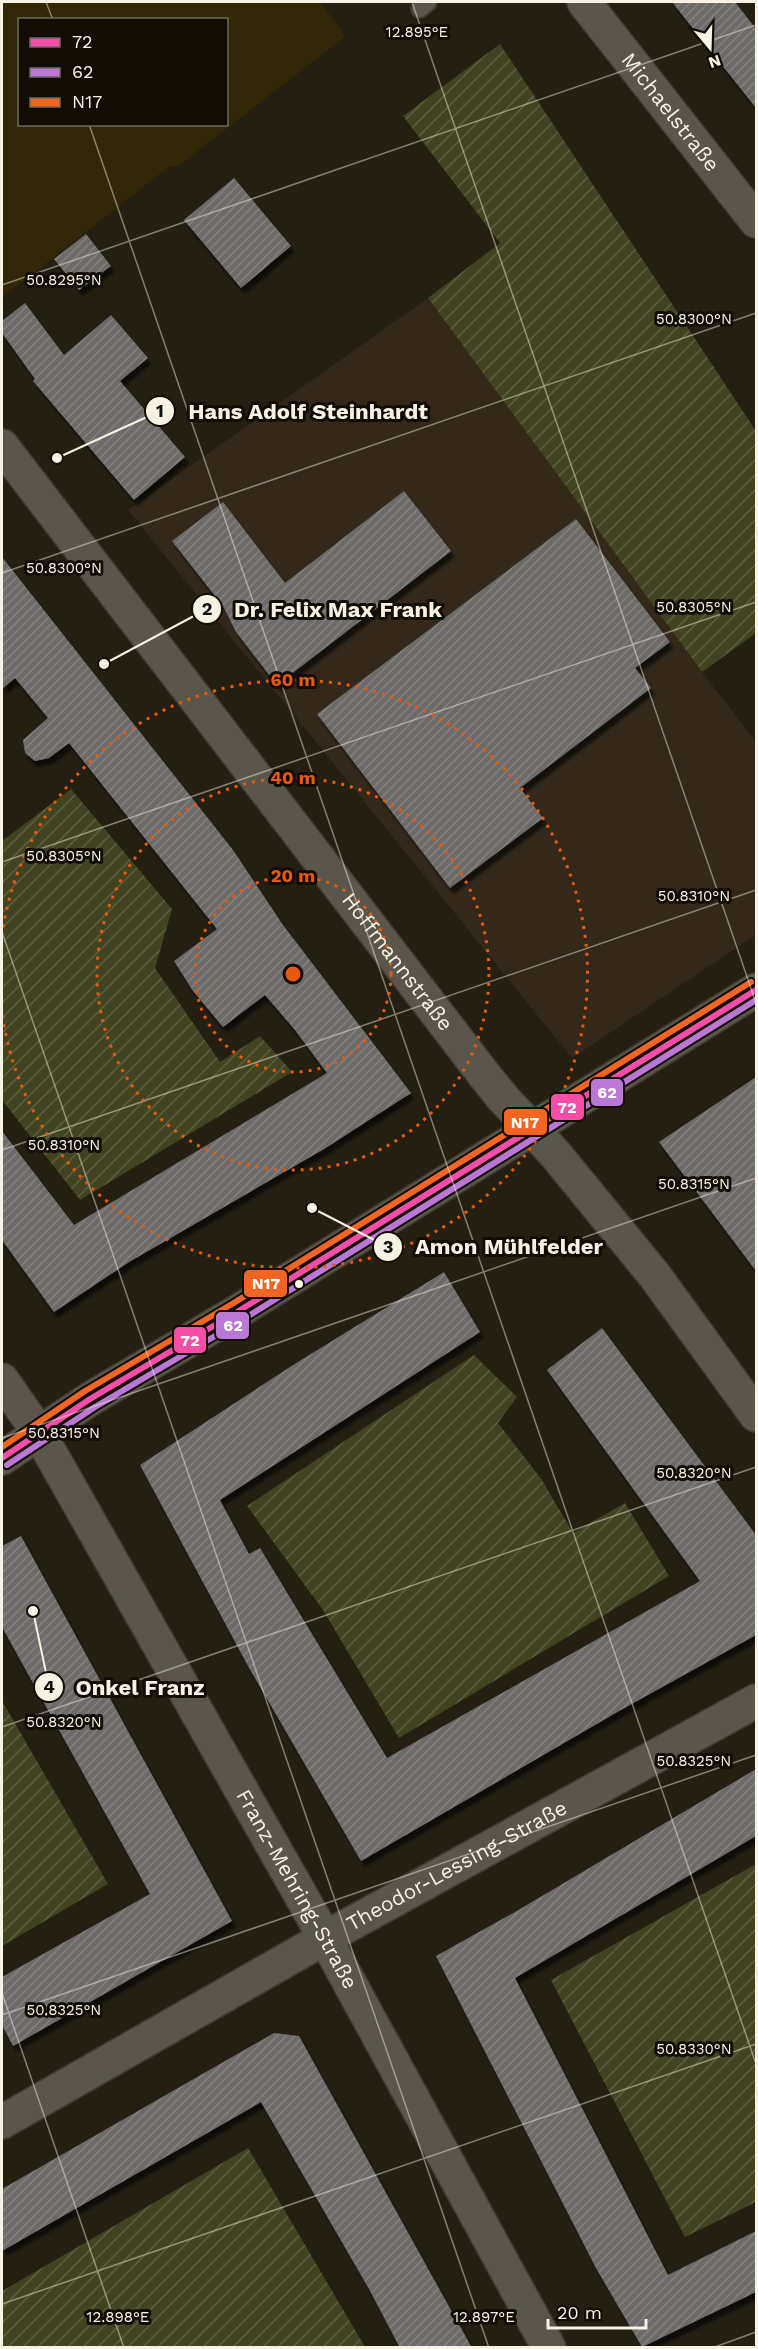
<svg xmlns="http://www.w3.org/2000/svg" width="758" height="2349" viewBox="0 0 758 2349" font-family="'Work Sans',sans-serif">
  <defs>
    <pattern id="garden-furrows" width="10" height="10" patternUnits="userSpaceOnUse" patternTransform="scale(1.5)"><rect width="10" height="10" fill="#424320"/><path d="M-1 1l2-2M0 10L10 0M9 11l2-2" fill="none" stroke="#5e5f40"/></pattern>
    <pattern id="building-hatch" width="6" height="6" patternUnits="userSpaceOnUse" patternTransform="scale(1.5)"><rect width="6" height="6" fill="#6d6a6a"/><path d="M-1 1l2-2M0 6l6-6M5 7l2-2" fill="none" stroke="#83807f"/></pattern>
    <filter id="shadow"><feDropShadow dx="3.5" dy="6" stdDeviation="1.5" flood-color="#0009"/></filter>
  </defs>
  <rect width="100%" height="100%" fill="#241f11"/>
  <path fill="#332819" d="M 428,298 L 702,672 L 756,742 L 756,935 L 572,1058 L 128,510 Z"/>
  <path fill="#322707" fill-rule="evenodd" d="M 2,2 L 320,2 L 346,36 L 177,167 L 170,166 L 2,298 ZM 20,20 L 226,20 L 226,124 L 20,124 Z"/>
  <path fill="url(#garden-furrows)" d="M 500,44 L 756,431 L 756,633 L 702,672 L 428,298 L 500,243 L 403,116 Z
    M 71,789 L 172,909 L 155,968 L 220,1062 L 260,1036 L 292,1072 L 80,1200 L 2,1100 L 2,841 Z
    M 474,1355 L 517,1397 L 498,1423 L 542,1480 L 573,1533 L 625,1503 L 669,1576 L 399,1738 L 323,1610 L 247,1506 Z
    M 2,1701 L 108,1884 L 2,1946 Z
    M 756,1864 L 756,2202 L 685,2237 L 551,1980 Z
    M 248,2148 L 365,2347 L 2,2347 L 2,2291 Z"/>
  <path fill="url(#building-hatch)" filter="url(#shadow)" d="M 672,2 L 735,2 L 756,29 L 756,108 Z
    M 234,178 L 291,246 L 241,288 L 184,220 Z
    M 86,234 L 111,266 L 79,290 L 54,259 Z
    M 25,303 L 64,355 L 111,315 L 148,358 L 120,381 L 185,457 L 134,500 L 33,381 L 35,379 L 2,333 L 2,321 Z
    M 404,491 L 451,551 L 277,685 L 236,632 L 223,606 L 172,541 L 223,502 L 285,583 Z
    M 576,519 L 670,642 L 635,668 L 651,688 L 520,788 L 543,818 L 450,888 L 317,714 Z
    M 2,557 L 233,850 L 283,925 L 411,1093 L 324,1149 L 129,1262 L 54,1312 L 2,1240 L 2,1131 L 74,1225 L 327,1073 L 295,1030 L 265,995 L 223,1027 L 193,991 L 174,961 L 217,929 L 69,743 L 49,758 L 35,761 L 25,753 L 23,740 L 48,718 L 15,678 L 2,689 Z
    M 756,1077 L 756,1271 L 659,1142 Z
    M 444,1272 L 480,1332 L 220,1500 L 249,1554 L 260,1548 L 387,1758 L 700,1581 L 547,1370 L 602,1328 L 756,1535 L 756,1635 L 619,1711 L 361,1861 L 248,1666 L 140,1465 L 293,1365 Z
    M 21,1536 L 232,1921 L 13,2046 L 2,2025 L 2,1977 L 150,1894 L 2,1627 L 2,1546 Z
    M 756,1769 L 756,1836 L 515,1978 L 668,2275 L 756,2231 L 756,2292 L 642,2347 L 596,2268 L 436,1956 L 515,1912 Z
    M 274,2033 L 299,2036 L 472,2348 L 400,2348 L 369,2289 L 261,2102 L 2,2251 L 2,2189 Z"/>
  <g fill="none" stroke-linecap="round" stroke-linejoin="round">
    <defs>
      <path id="service" d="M 420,9 L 428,2"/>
      <g id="minor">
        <path id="s1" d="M 584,2 L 756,221"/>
        <path id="s2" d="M 2,446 L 485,1076 L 503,1098 L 556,1155 L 655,1276 L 756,1415"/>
        <path id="s3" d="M 39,1433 L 325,1938 L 549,2348"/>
        <path id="s4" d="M 2,2122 L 325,1938 L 756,1701"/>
      </g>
      <path id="tertiary" d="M 2,1380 L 39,1433
        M 2,1458 L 90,1399 L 237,1312 L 756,990"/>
    </defs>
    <use href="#service" stroke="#403b32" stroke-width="20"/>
    <use href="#minor" stroke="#403b32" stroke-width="36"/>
    <use href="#tertiary" stroke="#403b32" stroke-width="36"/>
    <use href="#service" stroke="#5a564b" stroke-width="16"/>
    <use href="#minor" stroke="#5a564b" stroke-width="33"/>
    <use href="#tertiary" stroke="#5a564b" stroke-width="33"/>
    <defs>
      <path id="bus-1" d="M 2,1458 L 90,1399 L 237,1312 L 756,990"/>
      <path id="bus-2" d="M 7,1465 L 95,1407 L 242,1320 L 756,1000"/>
      <path id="bus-3" d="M 2,1447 L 85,1391 L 232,1304 L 751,982"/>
    </defs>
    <use href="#bus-1" stroke="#110d04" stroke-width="10"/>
    <use href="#bus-2" stroke="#110d04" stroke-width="10"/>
    <use href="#bus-3" stroke="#110d04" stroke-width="10"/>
    <use href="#bus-1" stroke="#f54da8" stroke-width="6"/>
    <use href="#bus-2" stroke="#ba77d6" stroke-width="6"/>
    <use href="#bus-3" stroke="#f26522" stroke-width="6"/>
  </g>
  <path fill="none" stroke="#f8f2e4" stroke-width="1.5" stroke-opacity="0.45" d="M 46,2 L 53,20M 412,2 L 756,1003M 89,124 L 756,2064M 2,285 L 756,25M 2,573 L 756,313M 2,862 L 756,602M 2,932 L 489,2348M 2,1150 L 756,890M 2,1438 L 756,1178M 2,1727 L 756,1467M 2,1993 L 124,2348M 2,2015 L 756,1755M 2,2304 L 756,2044M 712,2348 L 756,2332"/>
  <g fill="none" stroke="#e8590c" stroke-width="3" stroke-dasharray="3 6">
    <circle cx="293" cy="974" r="98"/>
    <circle cx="293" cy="974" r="196"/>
    <path d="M2 936A294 294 0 1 1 2 1012"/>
  </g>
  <circle fill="#f8f2e4" stroke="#110d04" stroke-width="2" cx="299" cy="1284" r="5"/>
  <g text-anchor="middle" stroke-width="6" stroke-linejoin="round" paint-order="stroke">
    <g font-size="21" fill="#f8f2e4" stroke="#110d04">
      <text dy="7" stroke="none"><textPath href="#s1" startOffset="140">Michaelstraße</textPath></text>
      <text dy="7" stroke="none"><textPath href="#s2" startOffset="650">Hoffmannstraße</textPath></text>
      <text dy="7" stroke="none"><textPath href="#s4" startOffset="522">Theodor-Lessing-Straße</textPath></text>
      <text dy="7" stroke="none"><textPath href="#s3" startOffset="524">Franz-Mehring-Straße</textPath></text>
    </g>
  </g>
  <g font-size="15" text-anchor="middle" fill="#f8f2e4" stroke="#110d04" stroke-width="6" stroke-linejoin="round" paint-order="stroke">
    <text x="417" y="37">12.895°E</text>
    <text x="64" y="285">50.8295°N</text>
    <text x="694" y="324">50.8300°N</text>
    <text x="64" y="573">50.8300°N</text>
    <text x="694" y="612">50.8305°N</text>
    <text x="64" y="861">50.8305°N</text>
    <text x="694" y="901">50.8310°N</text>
    <text x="64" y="1150">50.8310°N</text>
    <text x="694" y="1189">50.8315°N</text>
    <text x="64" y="1438">50.8315°N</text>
    <text x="694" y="1478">50.8320°N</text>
    <text x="64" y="1727">50.8320°N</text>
    <text x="694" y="1766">50.8325°N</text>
    <text x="64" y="2015">50.8325°N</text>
    <text x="694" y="2054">50.8330°N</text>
    <text x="118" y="2322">12.898°E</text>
    <text x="484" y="2322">12.897°E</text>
  </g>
  <circle cx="293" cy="974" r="9" fill="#e8590c" stroke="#110d04" stroke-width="3"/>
  <g font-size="18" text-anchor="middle" font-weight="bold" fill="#e8590c" stroke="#110d04" stroke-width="6" stroke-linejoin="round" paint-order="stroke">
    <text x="293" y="686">60 m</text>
    <text x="293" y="784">40 m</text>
    <text x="293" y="882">20 m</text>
  </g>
  <path fill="none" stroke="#f8f2e4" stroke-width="2" d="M57 458L160 411M104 664L207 609M312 1208L388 1247M33 1611L49 1687"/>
  <g fill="#f8f2e4" stroke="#110d04" stroke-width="2">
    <circle cx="57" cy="458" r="6"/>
    <circle cx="104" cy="664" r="6"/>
    <circle cx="312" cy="1208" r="6"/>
    <circle cx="33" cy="1611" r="6"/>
    <circle cx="160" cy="411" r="15"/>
    <circle cx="207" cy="609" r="15"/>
    <circle cx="388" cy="1247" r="15"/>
    <circle cx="49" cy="1687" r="15"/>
  </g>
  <g font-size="18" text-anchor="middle" font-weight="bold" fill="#111">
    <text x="160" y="417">1</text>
    <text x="207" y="615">2</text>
    <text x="388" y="1253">3</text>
    <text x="49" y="1693">4</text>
  </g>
  <g font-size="22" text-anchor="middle" font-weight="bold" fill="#f8f2e4" stroke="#110d04" stroke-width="6" stroke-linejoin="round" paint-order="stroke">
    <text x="308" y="419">Hans Adolf Steinhardt</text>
    <text x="338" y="617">Dr. Felix Max Frank</text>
    <text x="509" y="1254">Amon Mühlfelder</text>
    <text x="140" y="1695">Onkel Franz</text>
  </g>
  <g stroke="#110d04" stroke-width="2">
    <rect x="590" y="1078" width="34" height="29" rx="6" fill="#ba77d6"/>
    <rect x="550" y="1093" width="35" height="28" rx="6" fill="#f54da8"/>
    <rect x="503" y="1108" width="45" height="28" rx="6" fill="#f26522"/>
    <rect x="243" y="1269" width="45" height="29" rx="6" fill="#f26522"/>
    <rect x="215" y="1311" width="35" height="29" rx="6" fill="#ba77d6"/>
    <rect x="173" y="1326" width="34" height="28" rx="6" fill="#f54da8"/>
  </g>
  <g font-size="16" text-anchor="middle" font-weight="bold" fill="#fff">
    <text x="607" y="1098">62</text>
    <text x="567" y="1113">72</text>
    <text x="525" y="1128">N17</text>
    <text x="266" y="1289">N17</text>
    <text x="233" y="1331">62</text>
    <text x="190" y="1346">72</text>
  </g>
  <rect width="758" height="2349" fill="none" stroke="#f8f2e4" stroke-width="6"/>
  <rect x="18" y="18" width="210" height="108" fill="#110d04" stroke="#6d695e" stroke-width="1.5"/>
  <rect x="30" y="38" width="30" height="9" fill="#f54da8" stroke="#6d695e" stroke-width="1.5"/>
  <text x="72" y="48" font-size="18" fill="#f8f2e4">72</text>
  <rect x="30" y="68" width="30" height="9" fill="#ba77d6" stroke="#6d695e" stroke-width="1.5"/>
  <text x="72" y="78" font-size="18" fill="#f8f2e4">62</text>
  <rect x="30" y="98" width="30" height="9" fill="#f26522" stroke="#6d695e" stroke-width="1.5"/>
  <text x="72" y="108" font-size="18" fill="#f8f2e4">N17</text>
  <g transform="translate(710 48) rotate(161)" stroke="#110d04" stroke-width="4.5" paint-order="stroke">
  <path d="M0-4.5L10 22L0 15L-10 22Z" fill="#f8f2e4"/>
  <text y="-9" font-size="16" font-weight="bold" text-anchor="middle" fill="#f8f2e4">N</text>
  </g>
  <path d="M548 2319v9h98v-9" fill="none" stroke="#f8f2e4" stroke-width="3"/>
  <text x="557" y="2319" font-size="18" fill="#f8f2e4" stroke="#110d04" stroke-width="4.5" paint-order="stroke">20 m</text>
</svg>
